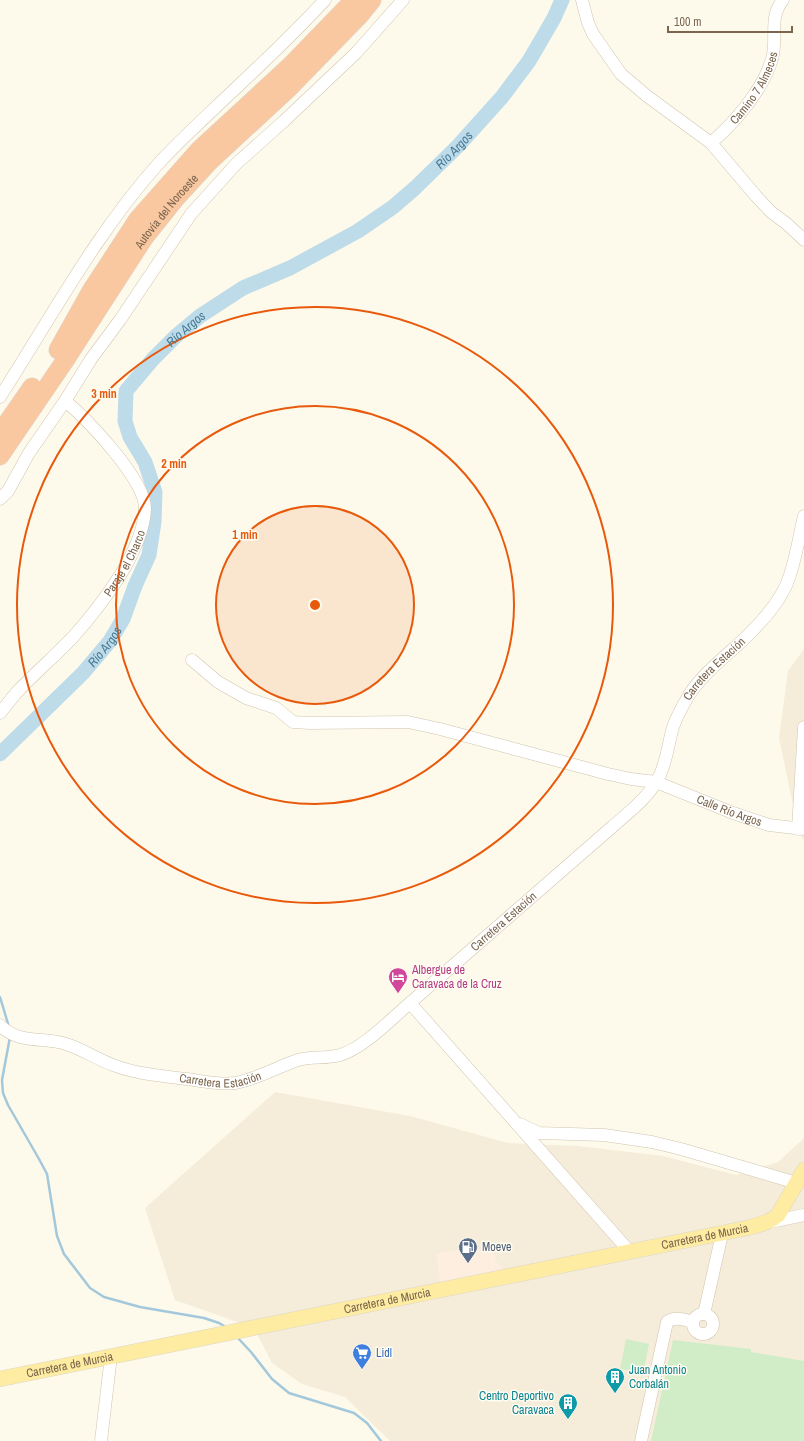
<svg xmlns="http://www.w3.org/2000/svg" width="804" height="1441" viewBox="0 0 804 1441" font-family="'Archivo Narrow',sans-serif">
  <rect width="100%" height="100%" fill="#fdfaeb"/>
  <path fill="#f5edd9" d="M 804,649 L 804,840 L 798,829 L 779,738 L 788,671 Z
    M 275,1092 L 410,1116 L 508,1143 L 578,1146 L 663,1156 L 736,1175 L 778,1162 L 804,1138 L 804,1441 L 390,1441 L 345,1397 L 302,1384 L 272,1363 L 254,1328 L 175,1300 L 145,1208 Z"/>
  <path fill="#feeedf" d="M 467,1248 L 476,1248 L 484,1251 L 494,1252 L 496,1261 L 505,1271 L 441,1285 L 436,1254 Z"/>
  <path fill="#d0edc8" d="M 626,1339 L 649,1344 L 643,1373 L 620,1369 Z
    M 673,1340 L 751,1349 L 751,1352 L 804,1361 L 804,1441 L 651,1441 Z"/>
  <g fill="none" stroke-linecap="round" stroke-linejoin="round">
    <path stroke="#a3c8db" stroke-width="2.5" d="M 0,997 L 9,1027
      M 10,1037 L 2,1080 L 3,1093 L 8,1105 L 39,1159 L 47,1174 L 57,1236 L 64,1254 L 90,1288 L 104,1297 L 140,1307 L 204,1318 L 219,1323 L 226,1327
      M 237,1337 L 251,1352 L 272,1379 L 289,1393 L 354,1413 L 367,1423 L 381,1441"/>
    <path stroke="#bedbe9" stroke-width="15" id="s1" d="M 0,754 L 83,673 L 110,641 L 123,619 L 135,586 L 149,555 L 154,522 L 155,492 L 145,462 L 130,437 L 125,421 L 126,391 L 153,359 L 176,336 L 200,316 L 243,288 L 290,268 L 358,231 L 393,207 L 415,188 L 458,146 L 502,97 L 529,61 L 554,18 L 562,0"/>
    <defs>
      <g id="minor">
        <path d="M 582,0 L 588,23 L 593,34 L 621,74 L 647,96 L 711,143 L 756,196 L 771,212 L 787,224 L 804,240"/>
        <path id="s2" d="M 711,143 C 735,122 763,90 772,59 C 778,39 768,18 783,0"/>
        <path d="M 0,397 C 51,318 96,233 159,163 C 184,136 211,112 237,87 C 267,59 297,30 325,0"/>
        <path d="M 0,499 L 8,491 L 29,453 L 65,401 L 91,359 L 120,320 L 191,214 L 236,164 L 284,121 L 356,53 L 403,0"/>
        <path id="s3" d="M 192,660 L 218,682 L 246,698 L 276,708 L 293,722 L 310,723 L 408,722 L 440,729 L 608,774 L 631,779 L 656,782 L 733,813 L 769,825 L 804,829"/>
        <path id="s4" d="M 0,713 C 6,706 11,699 17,692 C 35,673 55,656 73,637 C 91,617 107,596 121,574 C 133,554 144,532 145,509 C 146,481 87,418 65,401"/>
        <path d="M 798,829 L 804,727"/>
        <path d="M 410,1003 L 630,1252"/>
        <path id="s5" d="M 0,1025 C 17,1044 44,1037 66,1044 C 82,1049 97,1059 113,1065 C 136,1074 162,1076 187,1079 C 202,1081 219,1085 235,1083 C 257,1079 277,1067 298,1060 C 311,1056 326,1059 340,1055 C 364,1048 391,1019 410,1003 L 612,827 C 629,812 649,797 659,777 C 667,761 668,744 673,727 C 677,716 683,705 689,695 C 705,670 731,653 751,632 C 766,617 782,599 789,578 C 796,558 799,537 804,516"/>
        <path d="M 520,1124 L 539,1133 L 604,1135 L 652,1142 L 681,1149 L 797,1183"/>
        <path d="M 770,1222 L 804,1215"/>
        <path d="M 704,1314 L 722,1234"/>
        <circle cx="703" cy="1324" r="10"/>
        <path d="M 101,1441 L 111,1356"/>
        <path d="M 641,1441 L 667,1322 C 675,1316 685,1320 693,1322"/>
      </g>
      <g id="major">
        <path id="s6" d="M 0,1379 L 747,1228 C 758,1225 769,1223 778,1215 L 804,1170"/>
      </g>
      <g id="highway">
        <path d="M 58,350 L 91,291 L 138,219 L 199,150 L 290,66 L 354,0"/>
        <path d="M 0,433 L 32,387"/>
        <path id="s7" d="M 0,456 L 64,362 L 144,238 L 176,198 L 209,162 L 287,90 L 360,15 L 372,0"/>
      </g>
    </defs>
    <use href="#minor" stroke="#d1c4af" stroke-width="13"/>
    <use href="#major" stroke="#ddd7d0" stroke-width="16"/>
    <use href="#highway" stroke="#ddd7d0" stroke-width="19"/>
    <use href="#minor" stroke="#fff" stroke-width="12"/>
    <use href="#major" stroke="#fdeca2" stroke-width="15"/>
    <use href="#highway" stroke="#f9c8a1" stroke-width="18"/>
  </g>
  <circle cx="315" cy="605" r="99" fill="#e8590c" fill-opacity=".12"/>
  <g fill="none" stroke="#e8590c" stroke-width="2">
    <circle cx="315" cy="605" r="99"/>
    <circle cx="315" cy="605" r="199"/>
    <circle cx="315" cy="605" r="298"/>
  </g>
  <defs>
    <symbol id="hotel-pin" viewBox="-11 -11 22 30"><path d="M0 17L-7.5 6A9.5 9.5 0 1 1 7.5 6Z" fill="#d1479c" stroke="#fffcf2"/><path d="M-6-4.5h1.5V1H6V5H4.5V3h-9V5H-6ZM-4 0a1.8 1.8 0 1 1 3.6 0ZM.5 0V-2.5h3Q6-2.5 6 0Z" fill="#fff"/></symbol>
    <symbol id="fuel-pin" viewBox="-11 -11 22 30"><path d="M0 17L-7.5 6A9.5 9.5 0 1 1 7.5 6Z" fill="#5c6f8a" stroke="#fffcf2"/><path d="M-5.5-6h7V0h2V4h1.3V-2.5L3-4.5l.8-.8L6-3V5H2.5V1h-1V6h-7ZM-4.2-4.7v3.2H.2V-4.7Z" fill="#fff"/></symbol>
    <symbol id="supermarket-pin" viewBox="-11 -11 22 30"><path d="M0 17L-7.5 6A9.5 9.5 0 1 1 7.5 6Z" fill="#3f7fe0" stroke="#fffcf2"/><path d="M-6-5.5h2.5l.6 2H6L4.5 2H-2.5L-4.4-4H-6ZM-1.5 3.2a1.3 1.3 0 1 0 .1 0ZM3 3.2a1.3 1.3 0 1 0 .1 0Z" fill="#fff"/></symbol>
    <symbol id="building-pin" viewBox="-11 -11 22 30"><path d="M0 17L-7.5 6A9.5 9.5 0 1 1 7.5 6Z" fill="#0f9aa8" stroke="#fffcf2"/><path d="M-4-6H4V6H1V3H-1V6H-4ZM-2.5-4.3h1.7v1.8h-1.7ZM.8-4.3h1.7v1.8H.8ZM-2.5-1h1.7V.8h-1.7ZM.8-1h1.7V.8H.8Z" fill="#fff"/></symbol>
  </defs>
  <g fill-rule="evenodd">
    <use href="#hotel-pin" x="387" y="966" width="22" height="30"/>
    <use href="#fuel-pin" x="457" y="1236" width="22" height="30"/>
    <use href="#supermarket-pin" x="351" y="1342" width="22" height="30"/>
    <use href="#building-pin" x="604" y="1366" width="22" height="30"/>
    <use href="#building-pin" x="557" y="1392" width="22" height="30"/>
  </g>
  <g text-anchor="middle" stroke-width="3" stroke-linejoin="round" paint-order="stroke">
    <g font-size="12" fill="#7b654c" stroke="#fffcf2">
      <text dy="4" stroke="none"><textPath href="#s2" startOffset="71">Camino 7 Almeces</textPath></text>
      <text dy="4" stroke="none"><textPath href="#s7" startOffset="296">Autovía del Noroeste</textPath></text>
      <text dy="4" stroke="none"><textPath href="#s4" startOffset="196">Paraje el Charco</textPath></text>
      <text dy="4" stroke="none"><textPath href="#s5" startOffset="904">Carretera Estación</textPath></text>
      <text dy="4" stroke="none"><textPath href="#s3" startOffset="569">Calle Río Argos</textPath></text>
      <text dy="4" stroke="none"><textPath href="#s5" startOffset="567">Carretera Estación</textPath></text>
      <text dy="4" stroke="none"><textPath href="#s5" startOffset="231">Carretera Estación</textPath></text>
      <text dy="4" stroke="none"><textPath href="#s6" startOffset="719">Carretera de Murcia</textPath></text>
      <text dy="4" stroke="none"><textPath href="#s6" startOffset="395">Carretera de Murcia</textPath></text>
      <text dy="4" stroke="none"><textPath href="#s6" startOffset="71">Carretera de Murcia</textPath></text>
    </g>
    <g font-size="12" fill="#b23c85" stroke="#fffcf2" text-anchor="start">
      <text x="412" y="974">Albergue de<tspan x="412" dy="14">Caravaca de la Cruz</tspan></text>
    </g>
    <g font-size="12" fill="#4e5e75" stroke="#fffcf2" text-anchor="start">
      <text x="482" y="1251">Moeve</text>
    </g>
    <g font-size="12" fill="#366cbe" stroke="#fffcf2" text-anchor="start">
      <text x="376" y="1357">Lidl</text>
    </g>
    <g font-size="12" fill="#0d838f" stroke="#fffcf2" text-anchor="start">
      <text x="629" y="1374">Juan Antonio<tspan x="629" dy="14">Corbalán</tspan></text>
      <text x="554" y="1400" text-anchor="end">Centro Deportivo<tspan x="554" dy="14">Caravaca</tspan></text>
    </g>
    <g font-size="13" font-style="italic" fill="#477a95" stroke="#fffcf2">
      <text dy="5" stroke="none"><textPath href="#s1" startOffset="835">Río Argos</textPath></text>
      <text dy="5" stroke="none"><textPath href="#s1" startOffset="510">Río Argos</textPath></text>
      <text dy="5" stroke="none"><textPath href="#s1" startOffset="150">Río Argos</textPath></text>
    </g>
  </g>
  <circle cx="315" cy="605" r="6" fill="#e8590c" stroke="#fffcf2" stroke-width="2"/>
  <g font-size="12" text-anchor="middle" font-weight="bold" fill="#e8590c" stroke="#fffcf2" stroke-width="3" stroke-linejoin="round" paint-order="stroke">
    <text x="104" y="398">3 min</text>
    <text x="174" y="468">2 min</text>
    <text x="245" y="539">1 min</text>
  </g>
  <path d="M668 26v6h124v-6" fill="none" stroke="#7b654c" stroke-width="2"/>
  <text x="674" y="26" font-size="12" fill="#7b654c" stroke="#fffcf2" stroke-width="3" paint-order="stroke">100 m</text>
</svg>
